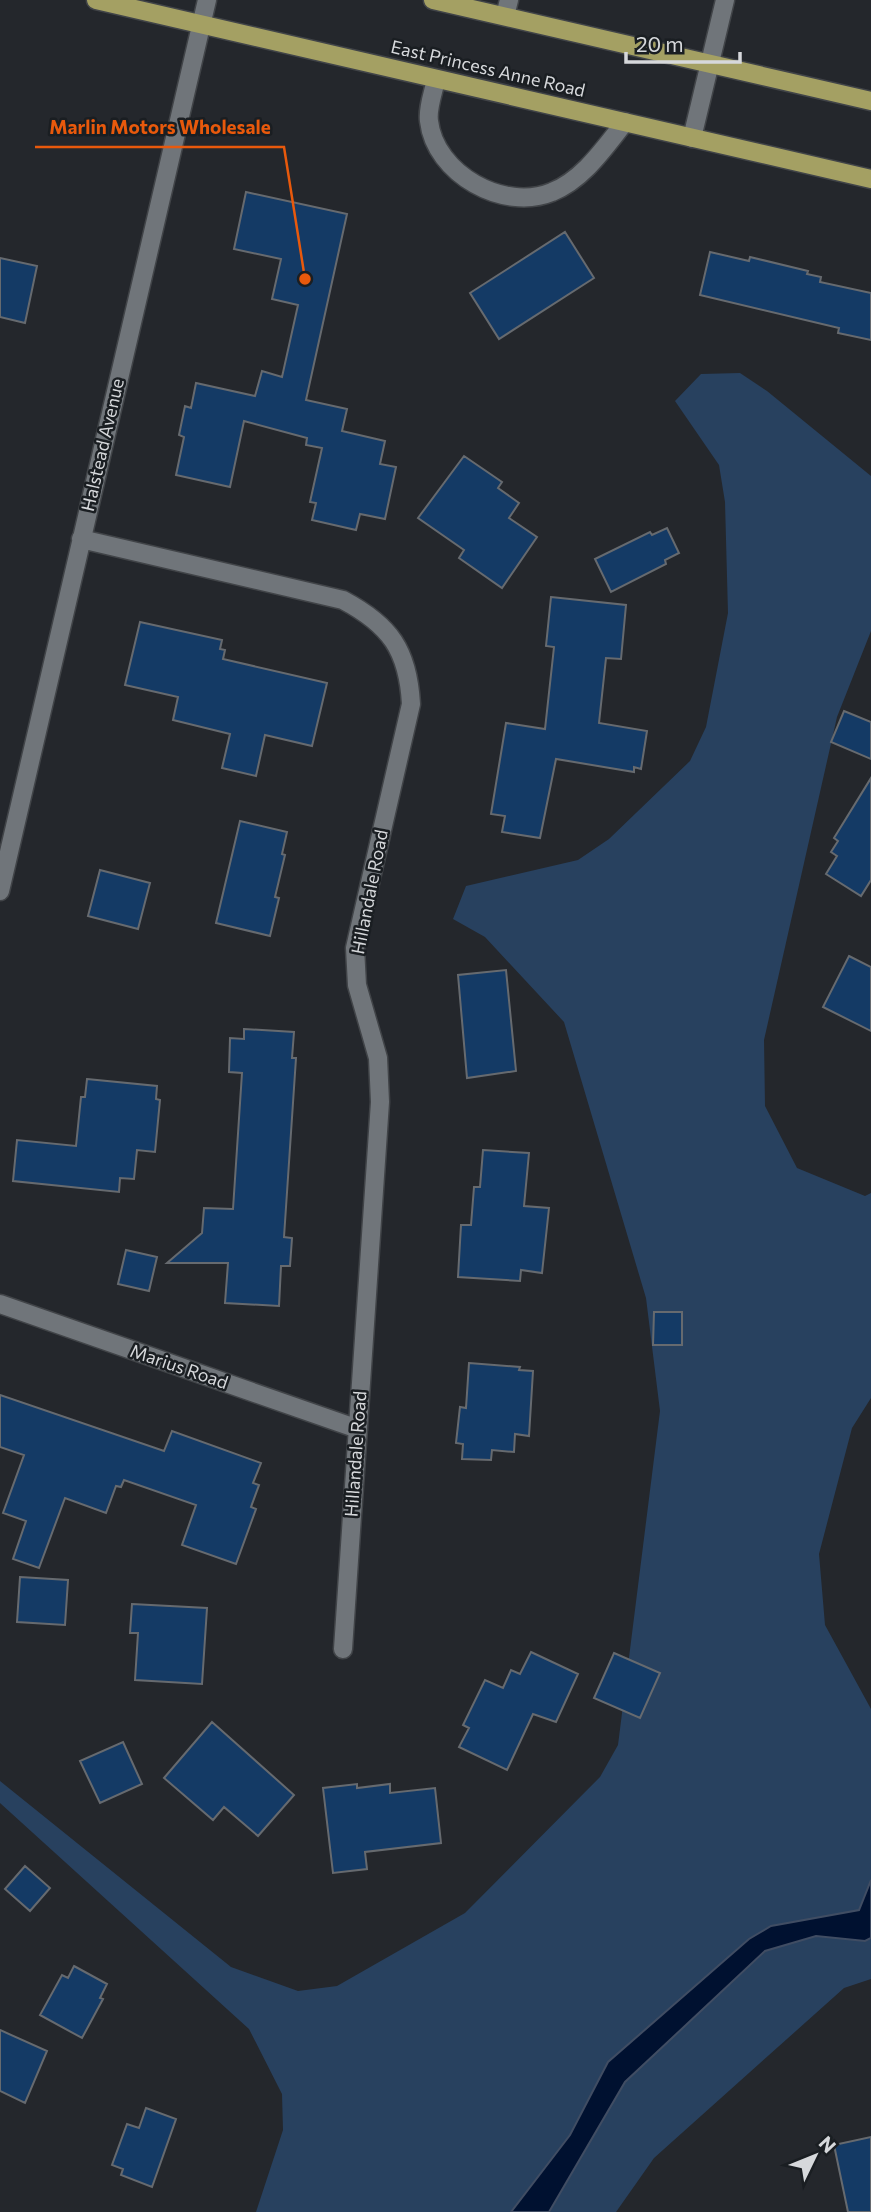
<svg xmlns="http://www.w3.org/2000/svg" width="871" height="2212" viewBox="0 0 871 2212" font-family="Commissioner,sans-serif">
  <rect width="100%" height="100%" fill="#24272c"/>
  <path fill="#28415f" d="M 740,373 L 767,391 L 871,476 L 871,631 L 837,717 L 764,1040 L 765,1106 L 797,1168 L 865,1196 L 871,1193 L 871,1398 L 852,1428 L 819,1554 L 825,1625 L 871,1709 L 871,1880 L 860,1910 L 771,1926 L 749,1939 L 608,2062 L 570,2135 L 511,2212 L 256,2212 L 283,2130 L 282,2094 L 249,2029 L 0,1803 L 0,1781 L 231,1967 L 298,1991 L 337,1986 L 465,1913 L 600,1777 L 618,1745 L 660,1411 L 646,1298 L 564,1022 L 485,937 L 453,919 L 466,886 L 578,860 L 609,839 L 690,761 L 706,727 L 728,613 L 725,502 L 719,465 L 675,401 L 701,374 Z
    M 816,1936 L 865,1941 L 871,1938 L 871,1979 L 844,1988 L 654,2158 L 616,2212 L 549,2212 L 625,2082 L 766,1951 Z"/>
  <path fill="#001130" stroke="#404d63" stroke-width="2" d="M 871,1880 L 871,1938 L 865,1941 L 816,1936 L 765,1951 L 625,2082 L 549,2212 L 511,2212 L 570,2135 L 608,2062 L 749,1939 L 771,1926 L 859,1910 Z"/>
  <path fill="#143a65" stroke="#666a6f" stroke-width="2" d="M 246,192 L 347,214 L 306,400 L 347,409 L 342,431 L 385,441 L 380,464 L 396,467 L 385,519 L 360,514 L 356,530 L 312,520 L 316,503 L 310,502 L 322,448 L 306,445 L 307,438 L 244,421 L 230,487 L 176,475 L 184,437 L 179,435 L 185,406 L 191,408 L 196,383 L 255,396 L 262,371 L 282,377 L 298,305 L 272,299 L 281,259 L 234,249 Z
    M 565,232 L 594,278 L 499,339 L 470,293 Z
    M 710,252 L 749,261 L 750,257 L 808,271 L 807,274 L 821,277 L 820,282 L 871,293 L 871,340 L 838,333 L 839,328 L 700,295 Z
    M 0,258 L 37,266 L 25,323 L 0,317 Z
    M 464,456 L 502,482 L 498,488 L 519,503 L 509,518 L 537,537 L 502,588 L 459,558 L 464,550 L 418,518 Z
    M 667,528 L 679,553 L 665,560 L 666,564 L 611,592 L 595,559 L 650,532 L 652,535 Z
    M 551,597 L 626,605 L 621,659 L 606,658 L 599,723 L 647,731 L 641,769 L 634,767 L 634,772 L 556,759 L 540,838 L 502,832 L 505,816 L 491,814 L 506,723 L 545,729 L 554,647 L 546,646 Z
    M 140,622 L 222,640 L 220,649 L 225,650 L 223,659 L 327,683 L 312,746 L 265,735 L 256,776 L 222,768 L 230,734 L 173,720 L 178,697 L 125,685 Z
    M 844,711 L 871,722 L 871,759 L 831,742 Z
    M 871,778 L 871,880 L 861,896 L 826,874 L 837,856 L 831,852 L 838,841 L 834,838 Z
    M 240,821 L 287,832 L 282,854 L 285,855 L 275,897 L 279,898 L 270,936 L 216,923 Z
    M 100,870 L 150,883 L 138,929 L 88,916 Z
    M 849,956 L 871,967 L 871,1031 L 823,1007 Z
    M 506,970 L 516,1071 L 467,1078 L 458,975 Z
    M 244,1029 L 294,1032 L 292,1058 L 296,1058 L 284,1237 L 292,1238 L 290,1266 L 281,1266 L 279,1306 L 225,1303 L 228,1263 L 167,1263 L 202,1233 L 204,1208 L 233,1209 L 242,1073 L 229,1072 L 230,1038 L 244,1039 Z
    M 87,1079 L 157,1086 L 156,1099 L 160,1100 L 155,1152 L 137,1150 L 134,1179 L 120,1178 L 119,1192 L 13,1181 L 17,1140 L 76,1146 L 81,1097 L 85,1097 Z
    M 483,1150 L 529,1153 L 524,1206 L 549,1208 L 542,1273 L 521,1270 L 520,1281 L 458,1277 L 461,1225 L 471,1225 L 474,1187 L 480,1187 Z
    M 126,1250 L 157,1257 L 149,1291 L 118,1284 Z
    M 654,1312 L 682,1312 L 682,1345 L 653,1345 Z
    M 469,1363 L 520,1367 L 519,1370 L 533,1371 L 529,1436 L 515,1434 L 514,1452 L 492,1450 L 491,1460 L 462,1459 L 463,1444 L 456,1443 L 460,1407 L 466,1408 Z
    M 0,1395 L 164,1451 L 172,1431 L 261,1463 L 253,1483 L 259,1485 L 251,1507 L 256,1509 L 236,1564 L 182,1545 L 196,1505 L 124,1480 L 121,1487 L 116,1486 L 106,1513 L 65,1498 L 39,1568 L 13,1559 L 26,1521 L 3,1513 L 24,1455 L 0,1447 Z
    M 20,1577 L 68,1580 L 65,1625 L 17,1622 Z
    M 132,1604 L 207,1608 L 202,1684 L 135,1680 L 138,1633 L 130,1633 Z
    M 531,1652 L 578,1674 L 556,1722 L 533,1714 L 507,1770 L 459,1747 L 469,1728 L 463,1725 L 485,1680 L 503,1688 L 511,1670 L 520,1674 Z
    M 614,1653 L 660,1673 L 640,1718 L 594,1698 Z
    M 212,1722 L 294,1795 L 258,1836 L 224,1807 L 213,1820 L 164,1778 Z
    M 123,1742 L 142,1784 L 100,1803 L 80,1761 Z
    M 357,1784 L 357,1788 L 390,1784 L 390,1793 L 435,1788 L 441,1843 L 365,1852 L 367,1869 L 333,1873 L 323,1788 Z
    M 25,1866 L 50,1888 L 30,1911 L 5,1889 Z
    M 74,1966 L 107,1984 L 100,1998 L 103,1999 L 82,2038 L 40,2015 L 62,1975 L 68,1978 Z
    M 0,2030 L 47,2051 L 25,2103 L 0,2091 Z
    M 146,2108 L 176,2119 L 152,2187 L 121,2175 L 123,2169 L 112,2165 L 127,2124 L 139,2128 Z
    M 871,2137 L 871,2212 L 848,2212 L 834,2145 Z"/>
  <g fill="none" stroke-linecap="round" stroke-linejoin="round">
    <defs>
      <path id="minor" d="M 505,16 L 509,0
        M 436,79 C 434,91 427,108 429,121 C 435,174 504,212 552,192 C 583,180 605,147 625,122
        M 692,138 L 725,0
        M 81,539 L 343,600 C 390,625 408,650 411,704 L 355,948 L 357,985 L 378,1058 L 380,1102 L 343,1649
        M 0,891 L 207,0
        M 0,1304 L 358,1429"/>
      <path id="major" d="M 96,0 L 871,179
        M 433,0 L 871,101"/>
    </defs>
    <use href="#minor" stroke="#414448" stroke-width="21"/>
    <use href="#major" stroke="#414448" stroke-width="21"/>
    <use href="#minor" stroke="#70757a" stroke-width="18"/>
    <use href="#major" stroke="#a4a063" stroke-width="18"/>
  </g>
  <g text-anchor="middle" stroke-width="5" stroke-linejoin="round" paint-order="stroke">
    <g font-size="18" fill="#d6d8db" stroke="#1a1e22">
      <text transform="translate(488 69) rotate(13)" y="6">East Princess Anne Road</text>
      <text transform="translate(103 445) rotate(-77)" y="6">Halstead Avenue</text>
      <text transform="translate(370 892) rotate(-79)" y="6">Hillandale Road</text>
      <text transform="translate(179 1367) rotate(19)" y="6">Marius Road</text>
      <text transform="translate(356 1454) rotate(-86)" y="6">Hillandale Road</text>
    </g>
  </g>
  <path fill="none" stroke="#e8590c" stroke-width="2.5" d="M305 279L284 147H35"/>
  <circle fill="#e8590c" stroke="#1a1e22" stroke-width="2.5" cx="305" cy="279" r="7"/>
  <g font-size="19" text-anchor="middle" font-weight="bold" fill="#e8590c" stroke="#1a1e22" stroke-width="5" stroke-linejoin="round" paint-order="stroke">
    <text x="160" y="134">Marlin Motors Wholesale</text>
  </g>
  <g transform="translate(815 2156) rotate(47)" stroke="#1a1e22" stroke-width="5" paint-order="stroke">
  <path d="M0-5L12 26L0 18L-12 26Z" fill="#d6d8db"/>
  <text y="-10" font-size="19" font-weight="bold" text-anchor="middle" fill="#d6d8db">N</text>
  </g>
  <path d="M626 52v10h114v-10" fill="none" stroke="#d6d8db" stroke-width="3.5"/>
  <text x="636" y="52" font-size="21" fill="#d6d8db" stroke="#1a1e22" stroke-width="5" paint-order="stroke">20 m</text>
</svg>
